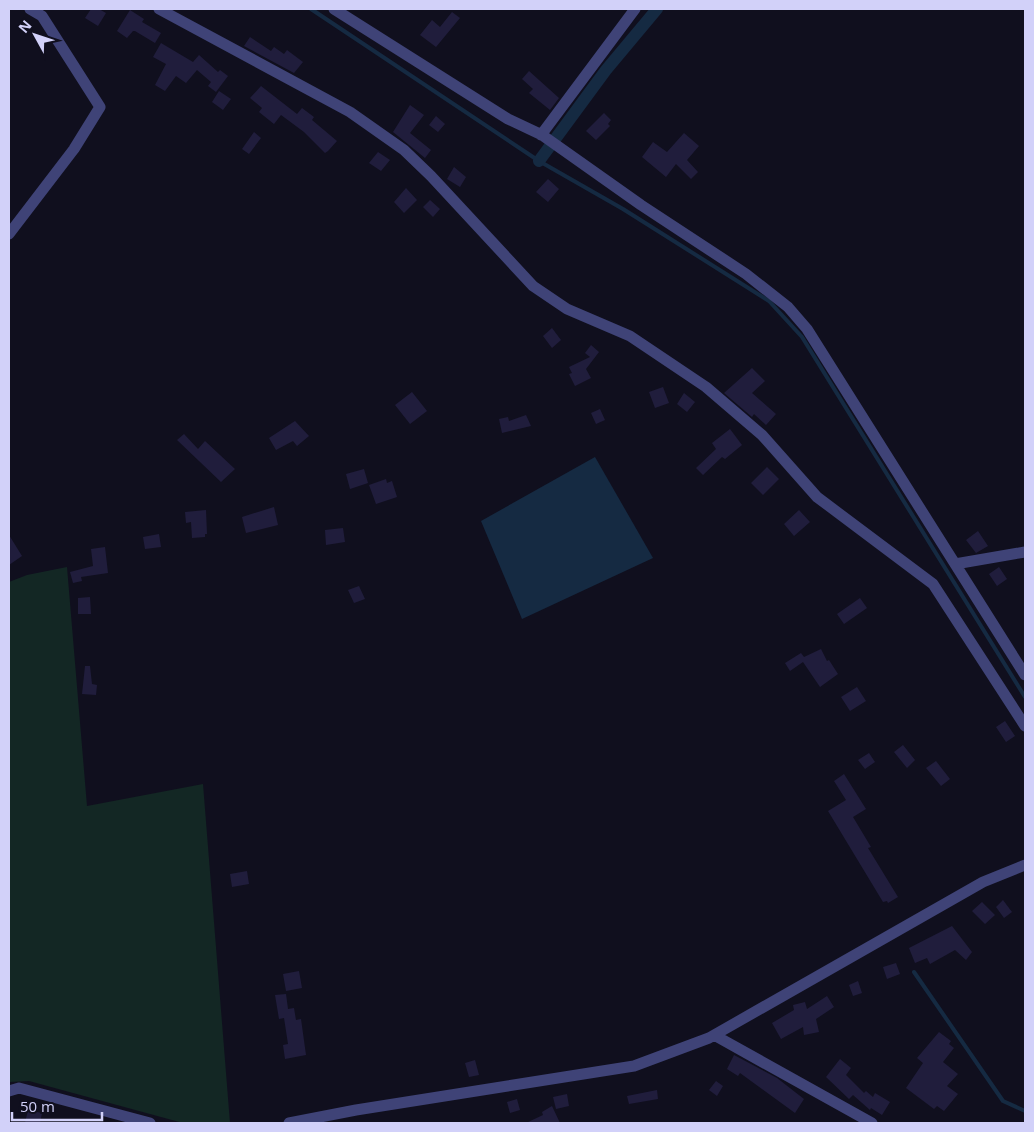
<svg xmlns="http://www.w3.org/2000/svg" width="1034" height="1132" viewBox="0 0 1034 1132" font-family="'Open Sans',sans-serif">
  <rect width="100%" height="100%" fill="#100f1e"/>
  <path fill="#132724" d="M 67,567 L 87,806 L 203,784 L 230,1123 L 183,1123 L 29,1081 L 9,1082 L 9,582 L 27,575 Z"/>
  <path fill="#152a42" d="M 595,457 L 653,558 L 522,619 L 481,521 Z"/>
  <g fill="none" stroke-linecap="round" stroke-linejoin="round">
    <path stroke="#152a42" stroke-width="4" d="M 311,9 L 539,161 L 623,209 L 769,301 L 802,337 L 1025,697
      M 914,972 L 1003,1101 L 1025,1111"/>
    <path stroke="#152a42" stroke-width="12" d="M 539,161 L 606,70 L 657,9"/>
  </g>
  <path fill="#201d3c" d="M 91,9 L 99,9 L 106,13 L 98,26 L 85,18 Z
    M 130,10 L 144,19 L 142,22 L 161,33 L 155,43 L 135,31 L 133,31 L 127,38 L 117,31 Z
    M 452,12 L 460,18 L 436,47 L 420,35 L 432,20 L 440,27 Z
    M 250,37 L 271,51 L 274,47 L 284,54 L 287,50 L 303,62 L 294,73 L 244,46 Z
    M 161,43 L 193,62 L 199,55 L 218,72 L 220,70 L 228,76 L 216,92 L 208,86 L 211,82 L 197,70 L 186,83 L 176,76 L 165,91 L 155,85 L 166,64 L 153,57 Z
    M 529,71 L 559,98 L 550,110 L 529,93 L 533,89 L 522,79 Z
    M 261,86 L 297,114 L 302,108 L 314,117 L 312,120 L 337,141 L 328,151 L 325,153 L 304,132 L 281,115 L 274,124 L 259,112 L 262,108 L 250,98 Z
    M 219,91 L 231,99 L 223,110 L 212,102 Z
    M 410,105 L 424,115 L 410,133 L 431,150 L 425,158 L 393,132 Z
    M 604,113 L 611,120 L 608,124 L 610,126 L 596,140 L 586,131 Z
    M 436,116 L 445,124 L 438,132 L 429,125 Z
    M 254,132 L 261,138 L 249,154 L 242,149 Z
    M 684,133 L 699,146 L 687,160 L 698,172 L 691,179 L 676,164 L 666,177 L 642,157 L 653,142 L 667,152 Z
    M 378,152 L 390,160 L 381,171 L 369,163 Z
    M 454,167 L 466,177 L 460,187 L 447,179 Z
    M 548,179 L 559,189 L 548,202 L 536,192 Z
    M 406,188 L 417,200 L 404,213 L 394,202 Z
    M 430,200 L 440,209 L 433,217 L 423,207 Z
    M 552,328 L 561,340 L 552,348 L 543,336 Z
    M 591,345 L 599,352 L 586,369 L 591,378 L 575,386 L 569,374 L 572,373 L 569,367 L 590,357 L 585,353 Z
    M 752,368 L 765,381 L 752,393 L 776,414 L 766,425 L 754,414 L 752,417 L 724,393 Z
    M 663,387 L 669,403 L 655,408 L 649,392 Z
    M 412,392 L 427,411 L 410,424 L 395,405 Z
    M 684,393 L 695,402 L 687,412 L 677,404 Z
    M 600,409 L 605,420 L 596,424 L 591,413 Z
    M 526,415 L 531,426 L 502,433 L 499,419 L 508,417 L 509,421 Z
    M 295,421 L 309,436 L 297,446 L 293,441 L 276,450 L 269,438 Z
    M 730,429 L 742,445 L 725,459 L 722,457 L 703,475 L 696,468 L 716,449 L 712,443 Z
    M 184,434 L 198,449 L 205,441 L 235,469 L 221,482 L 177,440 Z
    M 767,467 L 779,479 L 763,495 L 751,483 Z
    M 364,469 L 368,483 L 350,489 L 346,474 Z
    M 386,479 L 387,483 L 392,481 L 397,497 L 376,504 L 369,485 Z
    M 274,507 L 278,525 L 246,533 L 242,517 Z
    M 206,510 L 207,534 L 205,534 L 205,537 L 192,538 L 191,522 L 186,523 L 185,512 Z
    M 799,510 L 810,522 L 794,536 L 784,524 Z
    M 343,528 L 345,542 L 326,545 L 325,530 Z
    M 978,531 L 988,546 L 976,553 L 966,540 Z
    M 159,534 L 161,547 L 145,549 L 143,537 Z
    M 9,535 L 22,556 L 9,565 Z
    M 105,547 L 108,573 L 81,577 L 82,581 L 73,583 L 70,572 L 93,566 L 91,549 Z
    M 999,567 L 1007,579 L 997,586 L 989,574 Z
    M 359,586 L 365,599 L 354,603 L 348,590 Z
    M 90,597 L 91,614 L 78,614 L 78,598 Z
    M 860,598 L 867,608 L 844,624 L 837,614 Z
    M 821,649 L 827,661 L 829,660 L 838,674 L 820,687 L 803,662 L 790,671 L 785,663 L 801,653 L 804,657 Z
    M 85,666 L 90,666 L 92,684 L 97,685 L 96,695 L 82,694 Z
    M 857,687 L 866,701 L 850,711 L 841,697 Z
    M 1005,721 L 1015,736 L 1006,742 L 996,727 Z
    M 903,745 L 915,760 L 907,768 L 894,752 Z
    M 869,753 L 875,762 L 865,769 L 858,760 Z
    M 936,761 L 950,779 L 941,786 L 926,768 Z
    M 844,774 L 866,809 L 853,817 L 871,847 L 868,848 L 898,897 L 888,903 L 887,901 L 883,902 L 828,811 L 846,800 L 834,781 Z
    M 247,871 L 249,884 L 232,887 L 230,874 Z
    M 1003,900 L 1012,912 L 1004,918 L 996,907 Z
    M 982,902 L 995,915 L 985,924 L 972,911 Z
    M 952,926 L 972,952 L 966,960 L 955,950 L 930,964 L 927,958 L 915,963 L 909,948 Z
    M 896,963 L 900,974 L 887,979 L 883,967 Z
    M 299,971 L 302,988 L 286,991 L 283,974 Z
    M 858,981 L 862,993 L 853,996 L 849,985 Z
    M 286,994 L 288,1009 L 294,1008 L 296,1020 L 301,1019 L 306,1055 L 285,1059 L 283,1045 L 288,1044 L 284,1018 L 279,1019 L 275,995 Z
    M 827,996 L 834,1007 L 816,1019 L 819,1032 L 804,1035 L 803,1027 L 781,1039 L 772,1023 L 794,1010 L 793,1005 L 805,1002 L 807,1009 Z
    M 939,1032 L 951,1041 L 949,1044 L 954,1048 L 943,1062 L 958,1074 L 947,1086 L 958,1094 L 944,1111 L 937,1106 L 934,1109 L 906,1088 L 923,1063 L 917,1058 Z
    M 734,1055 L 777,1078 L 804,1099 L 795,1113 L 740,1073 L 738,1076 L 727,1069 Z
    M 840,1059 L 851,1068 L 846,1075 L 864,1093 L 866,1091 L 873,1097 L 875,1093 L 890,1102 L 882,1115 L 871,1108 L 870,1110 L 853,1095 L 849,1099 L 826,1077 Z
    M 475,1060 L 479,1075 L 469,1077 L 465,1063 Z
    M 716,1081 L 723,1086 L 717,1096 L 709,1090 Z
    M 657,1090 L 658,1099 L 629,1104 L 627,1096 Z
    M 567,1094 L 569,1106 L 556,1109 L 553,1097 Z
    M 517,1099 L 520,1110 L 510,1113 L 507,1102 Z
    M 552,1106 L 560,1123 L 526,1123 L 543,1115 L 542,1112 Z
    M 28,1110 L 42,1113 L 40,1123 L 25,1123 Z"/>
  <g fill="none" stroke-linecap="round" stroke-linejoin="round">
    <path stroke="#3f4377" stroke-width="11" d="M 159,9 L 350,112 L 404,150 L 431,176 L 533,286 L 567,309 L 630,336 L 706,387 L 762,435 L 817,497 L 933,584 L 1025,726
      M 334,9 L 508,119 L 542,135 L 641,205 L 746,274 L 788,307 L 807,329 L 1025,675
      M 541,135 L 635,9
      M 9,234 L 74,149 L 100,107 L 42,16 L 30,9
      M 955,564 L 1025,552
      M 714,1035 L 872,1123
      M 9,1091 L 19,1088 L 150,1123
      M 289,1123 L 356,1110 L 634,1066 L 709,1038 L 983,882 L 1025,865"/>
  </g>
  <rect width="1034" height="1132" fill="none" stroke="#d2d1f9" stroke-width="20"/>
  <g transform="translate(35 35) rotate(310)" stroke="#100f1e" stroke-width="4" paint-order="stroke">
  <path d="M0-4L9 19L0 12L-9 19Z" fill="#d2d1f9"/>
  <text y="-8" font-size="14" font-weight="bold" text-anchor="middle" fill="#d2d1f9">N</text>
  </g>
  <path d="M12 1112v8h90v-8" fill="none" stroke="#d2d1f9" stroke-width="2.5"/>
  <text x="20" y="1112" font-size="15" fill="#d2d1f9" stroke="#100f1e" stroke-width="4" paint-order="stroke">50 m</text>
</svg>
